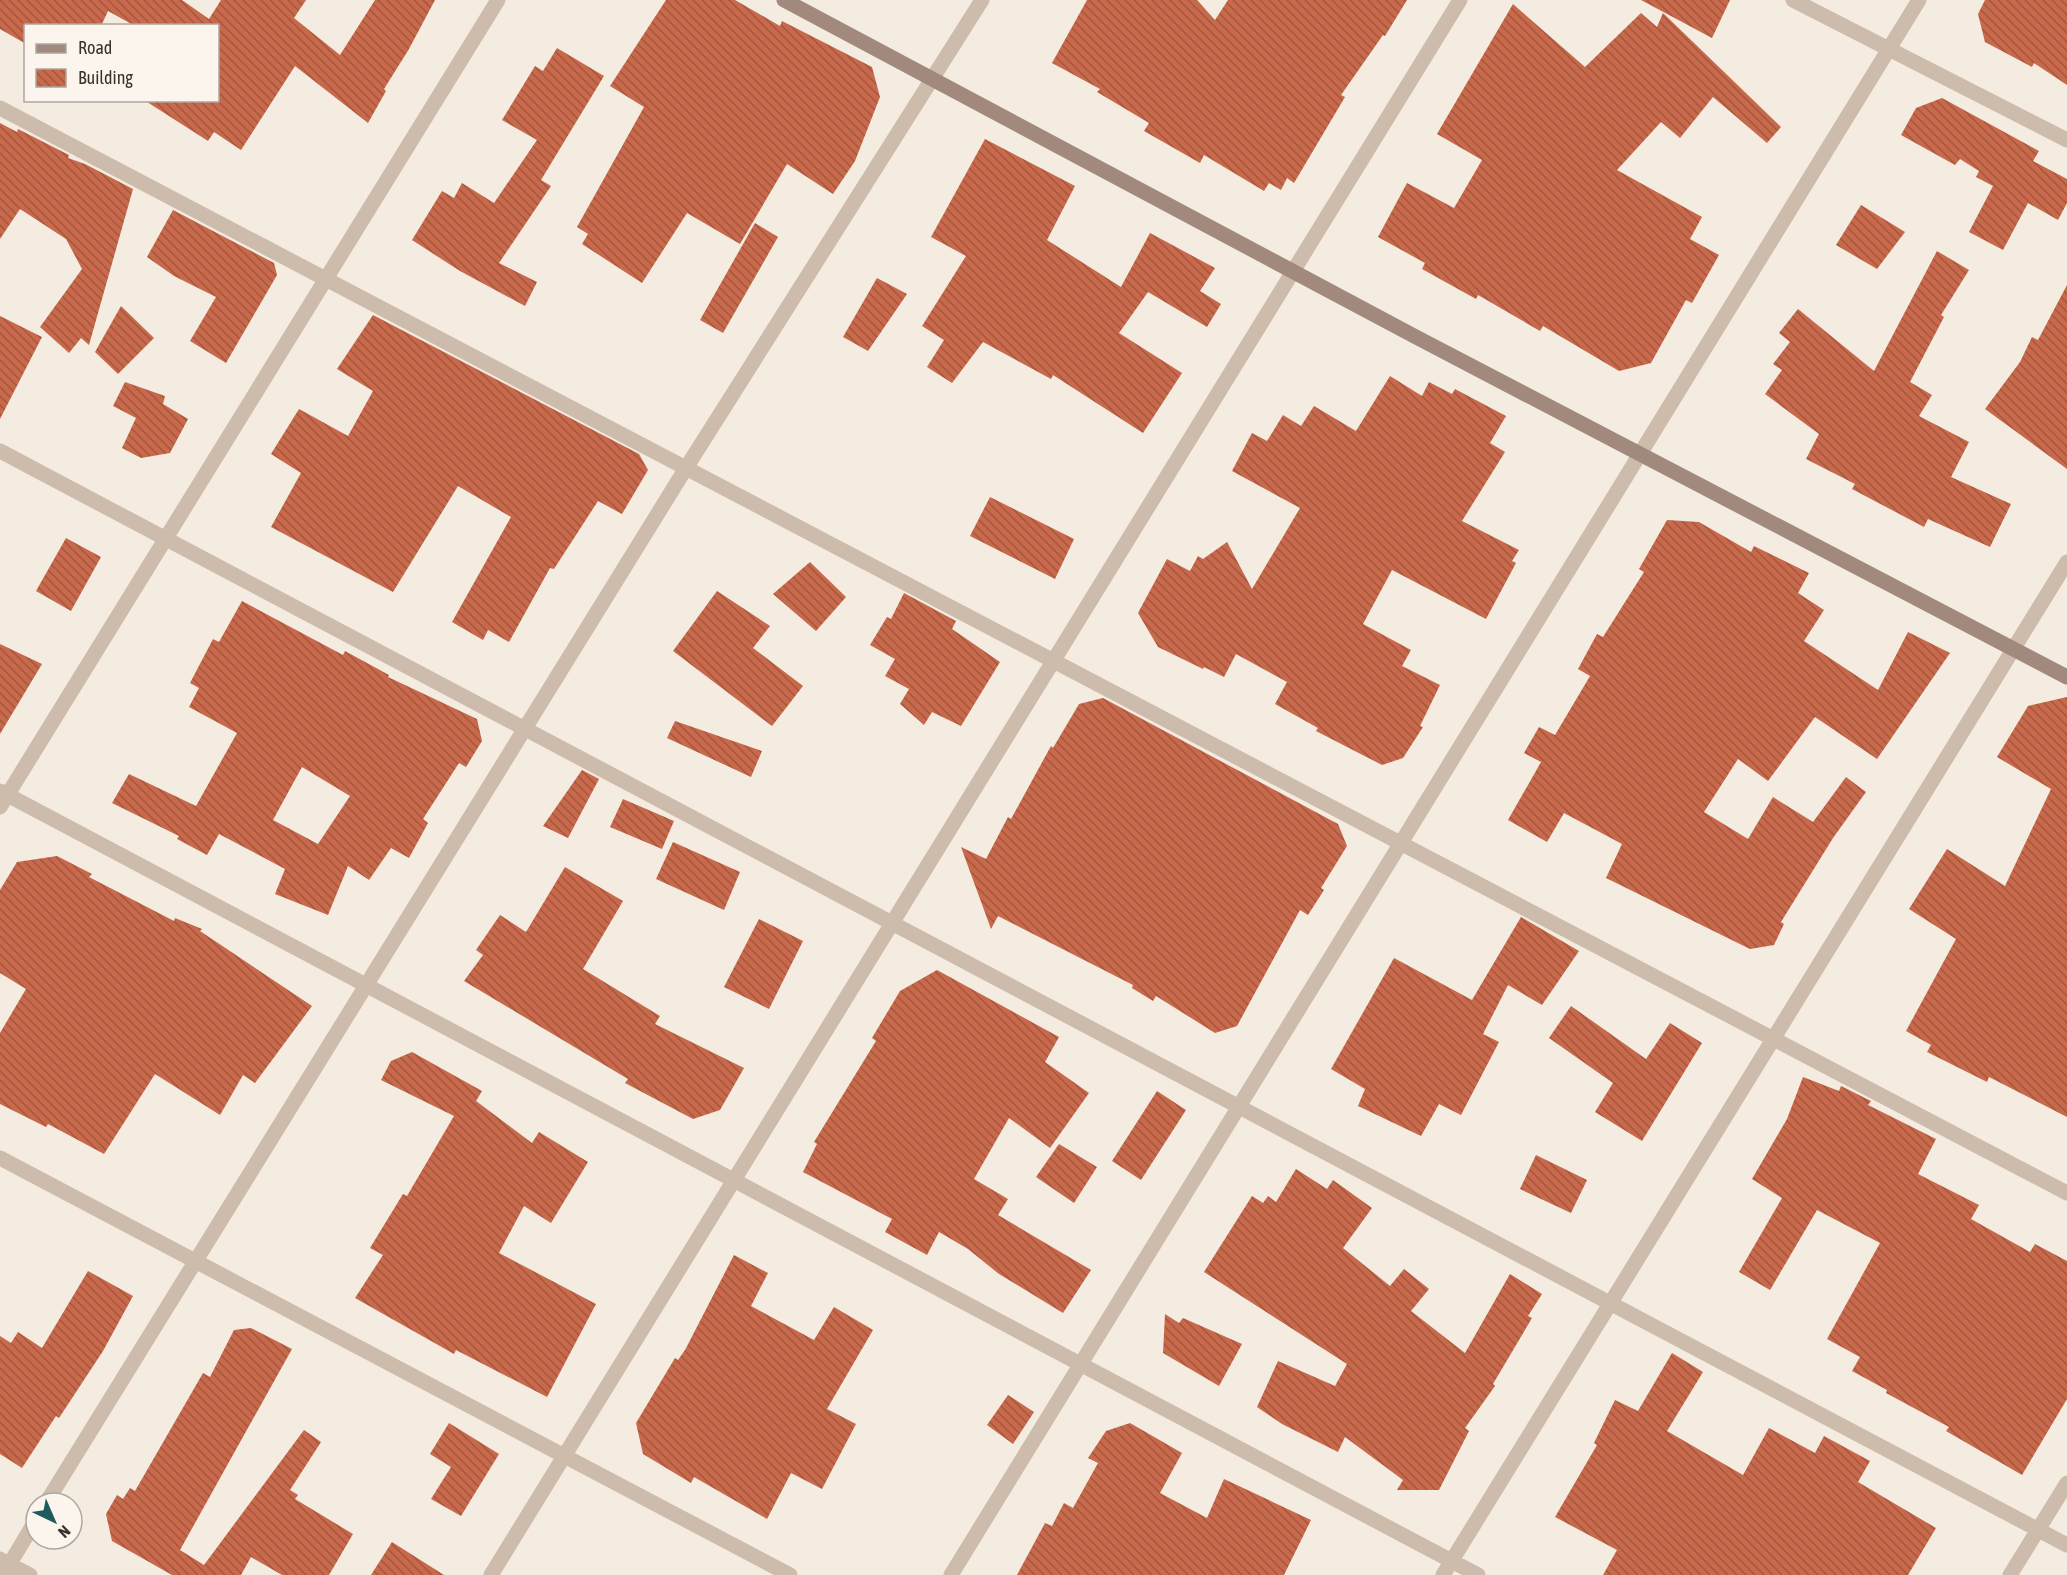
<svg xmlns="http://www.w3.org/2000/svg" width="2067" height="1575" viewBox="0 0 2067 1575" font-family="'Asap Condensed',sans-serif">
  <defs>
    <pattern id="building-back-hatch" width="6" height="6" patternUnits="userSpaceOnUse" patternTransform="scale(1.5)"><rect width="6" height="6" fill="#c8694b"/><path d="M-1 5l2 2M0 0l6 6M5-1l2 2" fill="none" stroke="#a4573f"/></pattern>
  </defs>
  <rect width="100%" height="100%" fill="#f4ebe1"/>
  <path fill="url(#building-back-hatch)" fill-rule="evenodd" d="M 0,0 L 182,0 L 209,19 L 221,0 L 306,0 L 294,18 L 340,55 L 375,0 L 435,0 L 409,49 L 384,89 L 386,91 L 368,123 L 295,66 L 241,150 L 214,132 L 208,141 L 144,100 L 218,100 L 218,26 L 135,26 L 108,11 L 101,26 L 26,26 L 26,44 L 0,29 Z
    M 666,0 L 735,0 L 780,26 L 782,21 L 872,67 L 880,97 L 855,161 L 833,194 L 787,164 L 740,244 L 687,213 L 642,283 L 582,244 L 588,234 L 577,227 L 644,107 L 610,86 Z
    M 1087,0 L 1197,0 L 1215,20 L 1228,0 L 1407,0 L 1385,36 L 1383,35 L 1341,95 L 1345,97 L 1294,183 L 1287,178 L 1281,190 L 1269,183 L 1264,191 L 1204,155 L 1200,163 L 1144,131 L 1149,123 L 1097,92 L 1100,89 L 1052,63 Z
    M 1641,0 L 1730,0 L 1712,38 Z
    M 1985,0 L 2067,0 L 2067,85 L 2034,63 L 2032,67 L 1985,42 L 1978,14 Z
    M 1513,4 L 1585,67 L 1641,13 L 1657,27 L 1663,13 L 1781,127 L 1767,143 L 1713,97 L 1680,138 L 1661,122 L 1617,170 L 1702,217 L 1690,239 L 1719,255 L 1692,303 L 1686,300 L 1651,363 L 1619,371 L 1543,326 L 1540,331 L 1478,295 L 1476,299 L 1422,269 L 1425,263 L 1378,237 L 1407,183 L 1454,208 L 1482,160 L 1437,134 Z
    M 557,48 L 604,76 L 541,180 L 551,186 L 499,263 L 537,282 L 525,306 L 460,271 L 412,240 L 442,191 L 454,198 L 462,183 L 494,203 L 537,140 L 502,120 L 535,66 L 543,71 Z
    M 1942,98 L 2039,151 L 2033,161 L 2067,179 L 2067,203 L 2058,220 L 2028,203 L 2003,250 L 1969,232 L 1993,186 L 1976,177 L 1979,171 L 1960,159 L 1955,165 L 1901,135 L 1916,108 Z
    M 0,123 L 17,132 L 18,129 L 69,155 L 68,158 L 85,164 L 133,189 L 89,345 L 81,338 L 69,353 L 40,327 L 82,269 L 66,239 L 20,209 L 0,239 Z
    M 985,139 L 1075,186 L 1047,240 L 1121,287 L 1150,233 L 1215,268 L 1200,291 L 1221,304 L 1207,327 L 1148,292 L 1119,333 L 1182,373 L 1143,433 L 1053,375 L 1051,379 L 983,342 L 952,383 L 927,367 L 944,340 L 922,326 L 966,256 L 931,237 Z
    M 1861,205 L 1905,232 L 1877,269 L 1836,245 Z
    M 173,210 L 274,263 L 277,275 L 226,363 L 190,341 L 216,297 L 174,276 L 147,257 Z
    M 755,223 L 778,237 L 723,333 L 700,320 Z
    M 1937,251 L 1969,270 L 1941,315 L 1944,317 L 1910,382 L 1932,395 L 1919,416 L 1969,442 L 1951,477 L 2011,504 L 1990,547 L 1928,519 L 1924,527 L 1852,489 L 1855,484 L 1806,459 L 1819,434 L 1765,394 L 1782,370 L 1773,364 L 1790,342 L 1779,333 L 1798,309 L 1874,371 Z
    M 877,278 L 907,294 L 868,351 L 843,337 Z
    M 2067,285 L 2067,469 L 1985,409 L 2020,362 L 2032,337 L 2038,340 Z
    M 121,306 L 154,338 L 118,374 L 95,352 Z
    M 373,315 L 639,454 L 648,470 L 622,514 L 598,501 L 554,569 L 550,568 L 509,642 L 488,630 L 483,640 L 452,622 L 511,517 L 458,486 L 393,592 L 271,527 L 301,473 L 271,454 L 299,409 L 348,436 L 373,391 L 337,369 Z
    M 0,316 L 42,337 L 0,419 Z
    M 1390,376 L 1422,396 L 1429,382 L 1452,394 L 1455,389 L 1506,416 L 1490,443 L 1505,452 L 1462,521 L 1519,550 L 1512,561 L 1516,563 L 1486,619 L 1392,570 L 1363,624 L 1411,650 L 1402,666 L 1440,685 L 1420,726 L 1423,727 L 1403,758 L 1382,765 L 1316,731 L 1318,728 L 1275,704 L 1287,682 L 1236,654 L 1224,677 L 1204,667 L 1203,669 L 1158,647 L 1138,613 L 1167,559 L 1190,571 L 1198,556 L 1203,559 L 1227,542 L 1252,589 L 1300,508 L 1232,471 L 1252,433 L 1267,441 L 1283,415 L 1301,426 L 1314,406 L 1356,431 Z
    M 125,382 L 165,396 L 163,404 L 188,419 L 170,453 L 141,458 L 122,448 L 136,418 L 113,406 Z
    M 990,497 L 1074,539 L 1055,579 L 970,536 Z
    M 1667,520 L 1699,522 L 1751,552 L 1754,546 L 1809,573 L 1798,593 L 1824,610 L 1804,641 L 1878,690 L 1908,632 L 1950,653 L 1877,759 L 1815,717 L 1768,781 L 1738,759 L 1704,812 L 1748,839 L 1773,797 L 1813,822 L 1846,777 L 1866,792 L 1833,838 L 1781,922 L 1784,924 L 1774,945 L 1750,949 L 1606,878 L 1622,844 L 1564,813 L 1547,842 L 1508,820 L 1541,762 L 1524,753 L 1539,727 L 1555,735 L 1590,676 L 1578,669 L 1597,634 L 1603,637 L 1644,572 L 1639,569 Z
    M 66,538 L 101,557 L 71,611 L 36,591 Z
    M 810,562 L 846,597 L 816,631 L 773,594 Z
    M 717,591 L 770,626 L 753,648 L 803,686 L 772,726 L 673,651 Z
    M 904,593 L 956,621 L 952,629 L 1000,662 L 961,726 L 932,712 L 924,725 L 900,704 L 909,689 L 885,676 L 895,659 L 870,645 L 887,617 L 891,619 Z
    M 242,601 L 343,655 L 345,651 L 389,675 L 388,677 L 477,719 L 482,741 L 466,767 L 459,763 L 423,819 L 428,823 L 409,858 L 391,848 L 369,880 L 348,866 L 328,915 L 275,894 L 285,869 L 219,834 L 207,855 L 177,839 L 179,836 L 112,803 L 129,774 L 196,806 L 237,733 L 189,707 L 199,688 L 190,683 L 213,639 L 219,642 ZM 302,767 L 350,796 L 318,844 L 273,820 Z
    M 0,644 L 42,664 L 0,734 Z
    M 2067,697 L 2067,1117 L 1989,1077 L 1987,1082 L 1927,1052 L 1931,1045 L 1906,1031 L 1956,939 L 1909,909 L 1947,849 L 2005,886 L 2051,789 L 1997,757 L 2028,706 Z
    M 1103,698 L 1338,824 L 1347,846 L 1321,888 L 1324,890 L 1308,915 L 1300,910 L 1237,1026 L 1215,1033 L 1156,996 L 1153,1001 L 1132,988 L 1133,985 L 998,916 L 991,929 L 961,847 L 986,859 L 1008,817 L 1011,819 L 1051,746 L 1053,748 L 1079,704 Z
    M 675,721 L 762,751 L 751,777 L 667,738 Z
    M 582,770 L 599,779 L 568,838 L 543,826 Z
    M 623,799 L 674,821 L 662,849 L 610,827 Z
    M 673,842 L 740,872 L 724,910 L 656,879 Z
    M 57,856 L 92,874 L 89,877 L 174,921 L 175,918 L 202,929 L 200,931 L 312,1006 L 255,1083 L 243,1075 L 220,1115 L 155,1074 L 104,1154 L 48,1124 L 46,1127 L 0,1104 L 0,1033 L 26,989 L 0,973 L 0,890 L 17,862 Z
    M 565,867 L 623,901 L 583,969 L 660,1016 L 655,1024 L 744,1068 L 720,1110 L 693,1119 L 625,1083 L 628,1079 L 464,981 L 483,955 L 476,950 L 500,915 L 526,932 Z
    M 1521,917 L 1579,951 L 1542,1005 L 1508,985 L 1483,1034 L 1499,1042 L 1461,1115 L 1439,1104 L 1421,1136 L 1358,1106 L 1365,1089 L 1331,1069 L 1394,958 L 1472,1000 Z
    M 759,919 L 803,941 L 769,1009 L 724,987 Z
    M 937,970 L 1059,1037 L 1045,1062 L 1089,1093 L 1050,1148 L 1009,1118 L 974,1179 L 1008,1199 L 998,1215 L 1091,1270 L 1063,1313 L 999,1274 L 968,1249 L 939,1232 L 927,1255 L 885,1232 L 892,1219 L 803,1172 L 817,1144 L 814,1142 L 876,1041 L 872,1038 L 900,991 Z
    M 1571,1006 L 1646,1059 L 1670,1023 L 1702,1043 L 1642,1141 L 1595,1112 L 1613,1083 L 1549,1038 Z
    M 412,1052 L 482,1091 L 476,1101 L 532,1143 L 539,1132 L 588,1162 L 551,1223 L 524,1206 L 499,1253 L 596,1304 L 547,1397 L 456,1350 L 454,1354 L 355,1298 L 383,1255 L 370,1248 L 403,1194 L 407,1196 L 454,1116 L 381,1080 L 391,1061 Z
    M 1803,1077 L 1839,1091 L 1841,1086 L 1871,1101 L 1868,1105 L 1936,1139 L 1918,1174 L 1979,1205 L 1971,1219 L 2030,1252 L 2035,1244 L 2067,1261 L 2067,1399 L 2022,1475 L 1946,1431 L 1949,1427 L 1886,1393 L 1887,1390 L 1852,1371 L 1860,1357 L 1827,1339 L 1880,1243 L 1817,1210 L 1770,1290 L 1739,1272 L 1782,1198 L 1752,1179 L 1787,1119 Z
    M 1157,1091 L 1186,1110 L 1141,1180 L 1112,1161 Z
    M 1059,1144 L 1097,1167 L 1074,1203 L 1036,1177 Z
    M 1536,1155 L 1587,1180 L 1571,1213 L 1520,1189 Z
    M 1296,1169 L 1327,1189 L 1333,1180 L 1372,1208 L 1343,1248 L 1390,1286 L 1404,1269 L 1429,1289 L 1411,1311 L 1465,1353 L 1510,1274 L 1542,1294 L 1528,1316 L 1532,1318 L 1493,1384 L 1495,1386 L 1465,1428 L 1469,1431 L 1439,1490 L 1397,1490 L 1403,1480 L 1345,1437 L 1338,1452 L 1282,1424 L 1257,1407 L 1278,1361 L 1335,1386 L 1347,1364 L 1204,1272 L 1252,1196 L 1263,1203 L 1268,1196 L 1276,1202 Z
    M 734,1255 L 768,1273 L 751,1306 L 814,1340 L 834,1307 L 873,1330 L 827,1409 L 856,1424 L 822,1489 L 791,1473 L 767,1519 L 694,1477 L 691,1483 L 643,1454 L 636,1423 L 675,1358 L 678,1360 L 685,1350 Z
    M 88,1271 L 133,1296 L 103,1351 L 59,1418 L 56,1416 L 22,1468 L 0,1454 L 0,1336 L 11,1343 L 18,1332 L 42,1348 Z
    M 1165,1314 L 1179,1323 L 1183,1318 L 1242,1344 L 1219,1386 L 1163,1353 Z
    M 251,1328 L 292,1349 L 180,1550 L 204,1565 L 304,1430 L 321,1442 L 290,1490 L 298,1495 L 295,1499 L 353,1534 L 329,1575 L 282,1575 L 251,1557 L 241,1575 L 172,1575 L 112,1541 L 106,1514 L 117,1495 L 123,1499 L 130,1488 L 135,1491 L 203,1373 L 210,1377 L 234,1330 Z
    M 1672,1353 L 1703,1372 L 1667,1431 L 1743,1475 L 1769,1428 L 1815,1453 L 1824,1436 L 1870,1461 L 1858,1482 L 1936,1528 L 1908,1575 L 1603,1575 L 1617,1550 L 1555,1517 L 1597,1445 L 1594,1443 L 1615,1400 L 1638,1411 Z
    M 1008,1395 L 1034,1412 L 1013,1444 L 987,1425 Z
    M 449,1423 L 499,1454 L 461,1516 L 431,1499 L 451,1467 L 430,1454 Z
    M 1130,1423 L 1182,1453 L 1160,1493 L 1207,1518 L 1224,1479 L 1311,1520 L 1284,1575 L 1017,1575 L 1045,1523 L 1052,1526 L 1064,1503 L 1073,1508 L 1098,1463 L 1088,1458 L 1106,1431 Z
    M 392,1542 L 444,1575 L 371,1575 Z"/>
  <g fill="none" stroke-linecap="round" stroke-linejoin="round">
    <path stroke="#cdbbac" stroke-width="15" d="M 1793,0 L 2067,140
      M 0,108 L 2067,1193
      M 0,451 L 2067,1545
      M 0,791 L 1478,1575
      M 0,807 L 498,0
      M 0,1158 L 790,1575
      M 46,1503 L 686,468 L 982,0
      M 0,1559 L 30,1575
      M 3,1575 L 36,1520
      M 491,1575 L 1460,0
      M 951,1575 L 1919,0
      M 1443,1575 L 2067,562
      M 2010,1575 L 2067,1483"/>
    <path stroke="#a18a7d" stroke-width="15" d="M 784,0 L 1416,337 L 2067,677"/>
  </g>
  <rect x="24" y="24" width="195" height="78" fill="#fbf5ee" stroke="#aea6a0" stroke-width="1.5"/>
  <rect x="36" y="44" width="30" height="9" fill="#a18a7d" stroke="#aea6a0" stroke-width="1.5"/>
  <text x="78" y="54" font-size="18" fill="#3b302b">Road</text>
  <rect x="36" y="69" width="30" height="18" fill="url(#building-back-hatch)" stroke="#aea6a0" stroke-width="1.5"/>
  <text x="78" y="84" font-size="18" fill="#3b302b">Building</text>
  <g transform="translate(54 1521) rotate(136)"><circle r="28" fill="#fbf5ee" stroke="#aea6a0" stroke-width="1.5"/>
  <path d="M0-4.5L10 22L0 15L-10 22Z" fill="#1f5a5e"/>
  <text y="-9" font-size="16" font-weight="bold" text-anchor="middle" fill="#3b302b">N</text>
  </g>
</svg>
